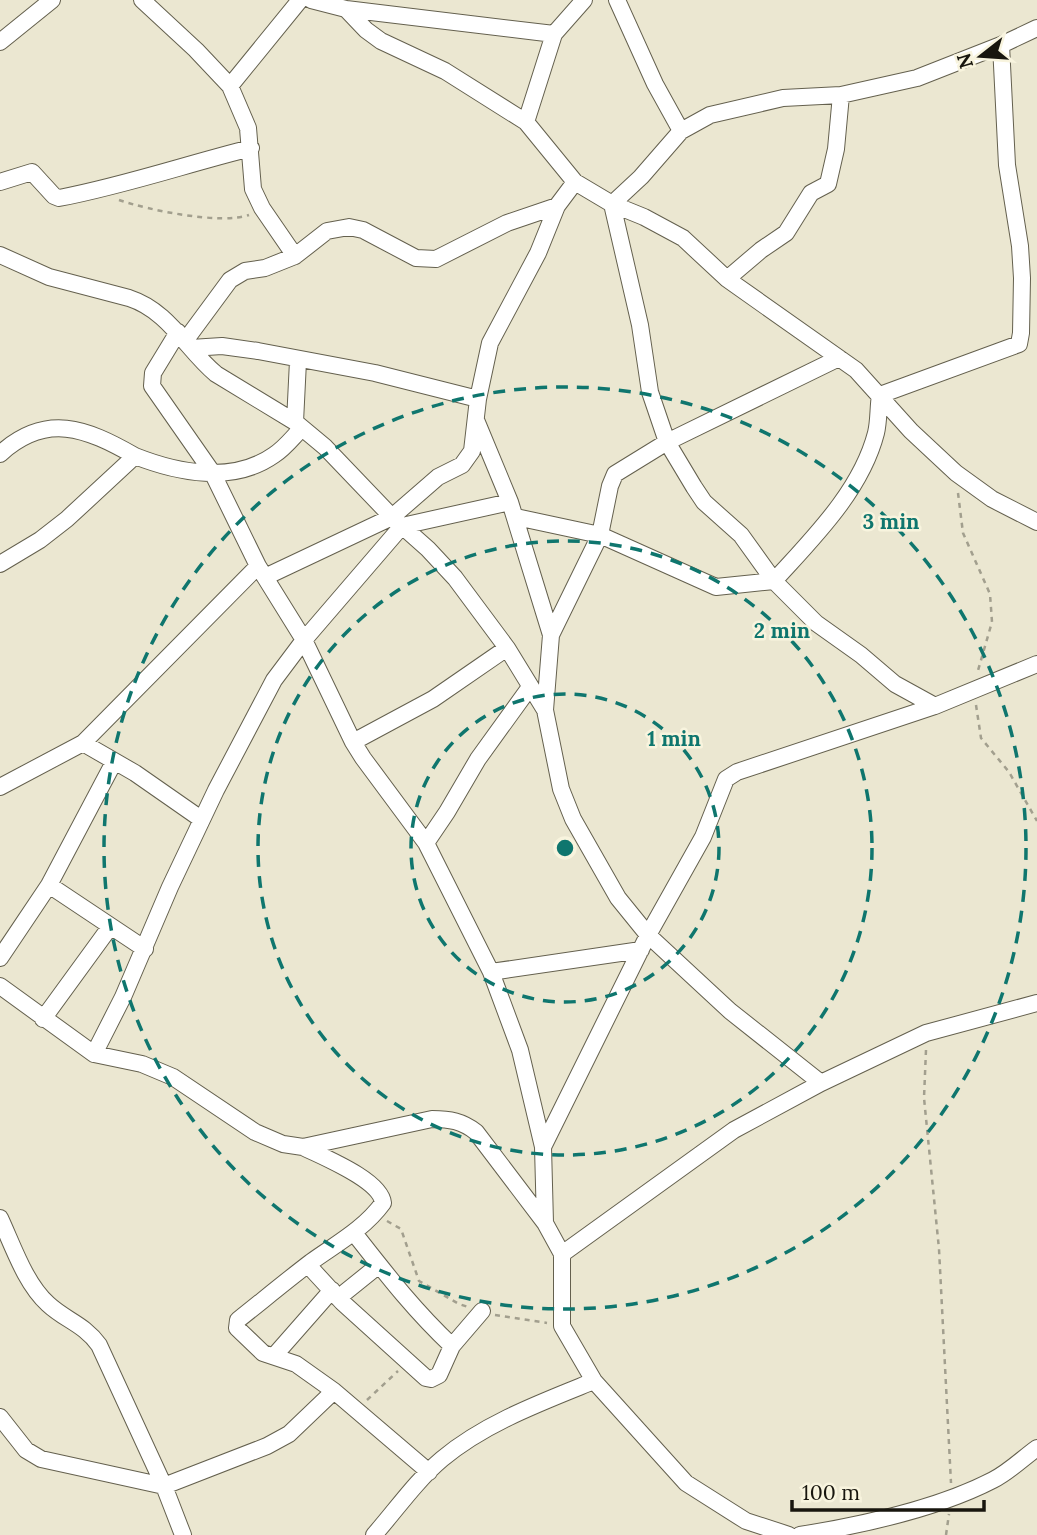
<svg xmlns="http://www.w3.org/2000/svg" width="1037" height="1535" viewBox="0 0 1037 1535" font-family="Lora,serif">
  <rect width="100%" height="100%" fill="#ebe7d1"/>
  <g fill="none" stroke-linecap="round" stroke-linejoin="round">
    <defs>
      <path id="minor" d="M 142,0 L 196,50 L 230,86 L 248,128 L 253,189 L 262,208 L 295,256 L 327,231 L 349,227 L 363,230 L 416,258 L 436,259 L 507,223 L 557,206
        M 311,0 L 346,9 L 366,30 L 381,41 L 445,71 L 526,122 L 575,182 L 612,204 L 640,325 L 650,392 L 667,442 L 694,487 L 704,502 L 741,535 L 774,581 L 816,623 L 861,655 L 895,684 L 935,706 L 1037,664
        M 617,0 L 655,84 L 681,131
        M 346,9 L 554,34
        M 1037,28 L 1001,45 L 917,78 L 841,95 L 783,98 L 710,115 L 681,131 L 641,177 L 612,204 L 644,217 L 683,238 L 727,279 L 856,370 L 911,431 L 956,473 L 992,499 L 1037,522
        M 0,42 L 52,0
        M 230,86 L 300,0
        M 526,122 L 554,34 L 584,0
        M 0,182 L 32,172 L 54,196 L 59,198 C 123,186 187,164 251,148
        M 0,255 L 49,277 L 129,298 C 169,311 186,349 216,374 L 295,422 L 325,447 L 392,517 L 428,549 L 455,578 L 507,648 L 545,710 L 561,789 L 573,819 L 618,898 L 648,935 L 730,1011 L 821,1083
        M 727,279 L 761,250 L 786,233 L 811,193 L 828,184 L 836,149 L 841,95
        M 178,332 L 153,373 L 152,386 L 212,472 L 258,566 L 304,640 L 353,742 L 363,758 L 426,843 L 491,972 L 520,1050 L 543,1147 L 545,1223
        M 185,341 L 230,280 L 245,271 L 265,268 L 295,256
        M 191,348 L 222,346 L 258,351 L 375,373 L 478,399
        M 476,420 L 510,502
        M 295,422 L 298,361
        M 0,454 C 46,412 86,428 135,456
        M 516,517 L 600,535 L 716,587 L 774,581 C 813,538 861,491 876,433 C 879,421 878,407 880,395 L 1019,344 L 1021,333 L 1022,278 L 1020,246 L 1007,165 L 1001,45
        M 0,564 L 40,540 L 67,519 L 135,456 C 178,473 233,484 274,455 C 285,448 293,437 302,428
        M 265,577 L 392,517 L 438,477 L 462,465 L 472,451 L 478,399 L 490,343 L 538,253 L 557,206 L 575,182
        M 545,710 L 551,635 L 600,535 L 610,486 L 615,474 L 667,442 L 839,358
        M 353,742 L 433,699 L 507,648
        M 83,743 L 135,773 L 201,819
        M 0,787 L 83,743 L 258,566
        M 426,843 L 447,812 L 478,759 L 530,687
        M 49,885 L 145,949
        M 0,958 L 49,885 L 114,762
        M 491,972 L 641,950
        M 0,986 L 94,1054 L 142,1064 L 173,1077 L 255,1132 L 283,1144 L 303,1147 L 432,1119 C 450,1119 462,1121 476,1132 L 545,1223 L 562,1254 L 562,1326 L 594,1381 L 686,1483 L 746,1521 L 789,1535
        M 43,1019 L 110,927
        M 94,1054 L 123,997 L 170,887 L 216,790 L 274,680 L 304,640 L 402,526 L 510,502 L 551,635
        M 303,1147 C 323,1157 381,1180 383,1203 C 364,1229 336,1244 311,1262 C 286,1281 262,1301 238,1320 L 237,1328 L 263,1353 L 296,1364 L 334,1391 L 429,1472
        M 543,1147 L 648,935 L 703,837 L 726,779 L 737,772 L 935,706
        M 0,1218 C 13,1246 25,1283 48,1304 C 65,1320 84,1324 99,1345 L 164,1486 L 183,1535
        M 354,1233 C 387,1275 413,1309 452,1346
        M 562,1254 L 734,1130 L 821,1083 L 926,1033 L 1037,1003
        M 308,1265 L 342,1302 L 426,1378 L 431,1379 L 439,1375 L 452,1346 L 482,1311
        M 338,1298 L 379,1265
        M 274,1356 L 332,1290
        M 0,1417 L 26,1450 L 41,1459 L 164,1486 L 267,1446 L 289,1434 L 334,1391
        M 374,1535 C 396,1510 416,1481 442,1459 C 485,1423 542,1402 594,1381
        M 800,1535 C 862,1525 937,1509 993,1480 C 1009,1472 1023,1458 1037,1448"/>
    </defs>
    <use href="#minor" stroke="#64604e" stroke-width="18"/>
    <path stroke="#a29f8e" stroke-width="2.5" stroke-dasharray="5 5" stroke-linecap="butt" d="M 119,200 C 148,210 221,225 249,215
      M 958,493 L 963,533 L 990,594 L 992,622 L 977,674
      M 976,705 L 981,738 L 1009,772 L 1037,821
      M 926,1050 L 924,1098 L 939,1249 L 951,1483
      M 387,1221 L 401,1229 L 419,1281 L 459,1304 L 468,1307
      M 495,1315 L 547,1323
      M 367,1400 L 398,1371
      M 946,1535 L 949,1514"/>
    <use href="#minor" stroke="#fff" stroke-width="16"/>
  </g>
  <g fill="none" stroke="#0f766e" stroke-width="3.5" stroke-dasharray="12 9">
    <circle cx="565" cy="848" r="154"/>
    <circle cx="565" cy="848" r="307"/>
    <circle cx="565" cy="848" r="461"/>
  </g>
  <circle cx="565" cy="848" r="10" fill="#0f766e" stroke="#f8f4de" stroke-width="3.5"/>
  <g font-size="21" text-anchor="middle" font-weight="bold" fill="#0f766e" stroke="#f8f4de" stroke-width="5" stroke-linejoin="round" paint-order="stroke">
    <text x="891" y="529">3 min</text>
    <text x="782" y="638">2 min</text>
    <text x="674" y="746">1 min</text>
  </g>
  <g transform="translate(981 56) rotate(253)" stroke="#f8f4de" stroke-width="5" paint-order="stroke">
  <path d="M0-5L12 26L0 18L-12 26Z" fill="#18160e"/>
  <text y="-10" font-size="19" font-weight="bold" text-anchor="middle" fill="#18160e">N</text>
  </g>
  <path d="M792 1500v10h192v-10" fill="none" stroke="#18160e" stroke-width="3.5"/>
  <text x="802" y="1500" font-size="21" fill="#18160e" stroke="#f8f4de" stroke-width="5" paint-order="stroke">100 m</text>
</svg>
